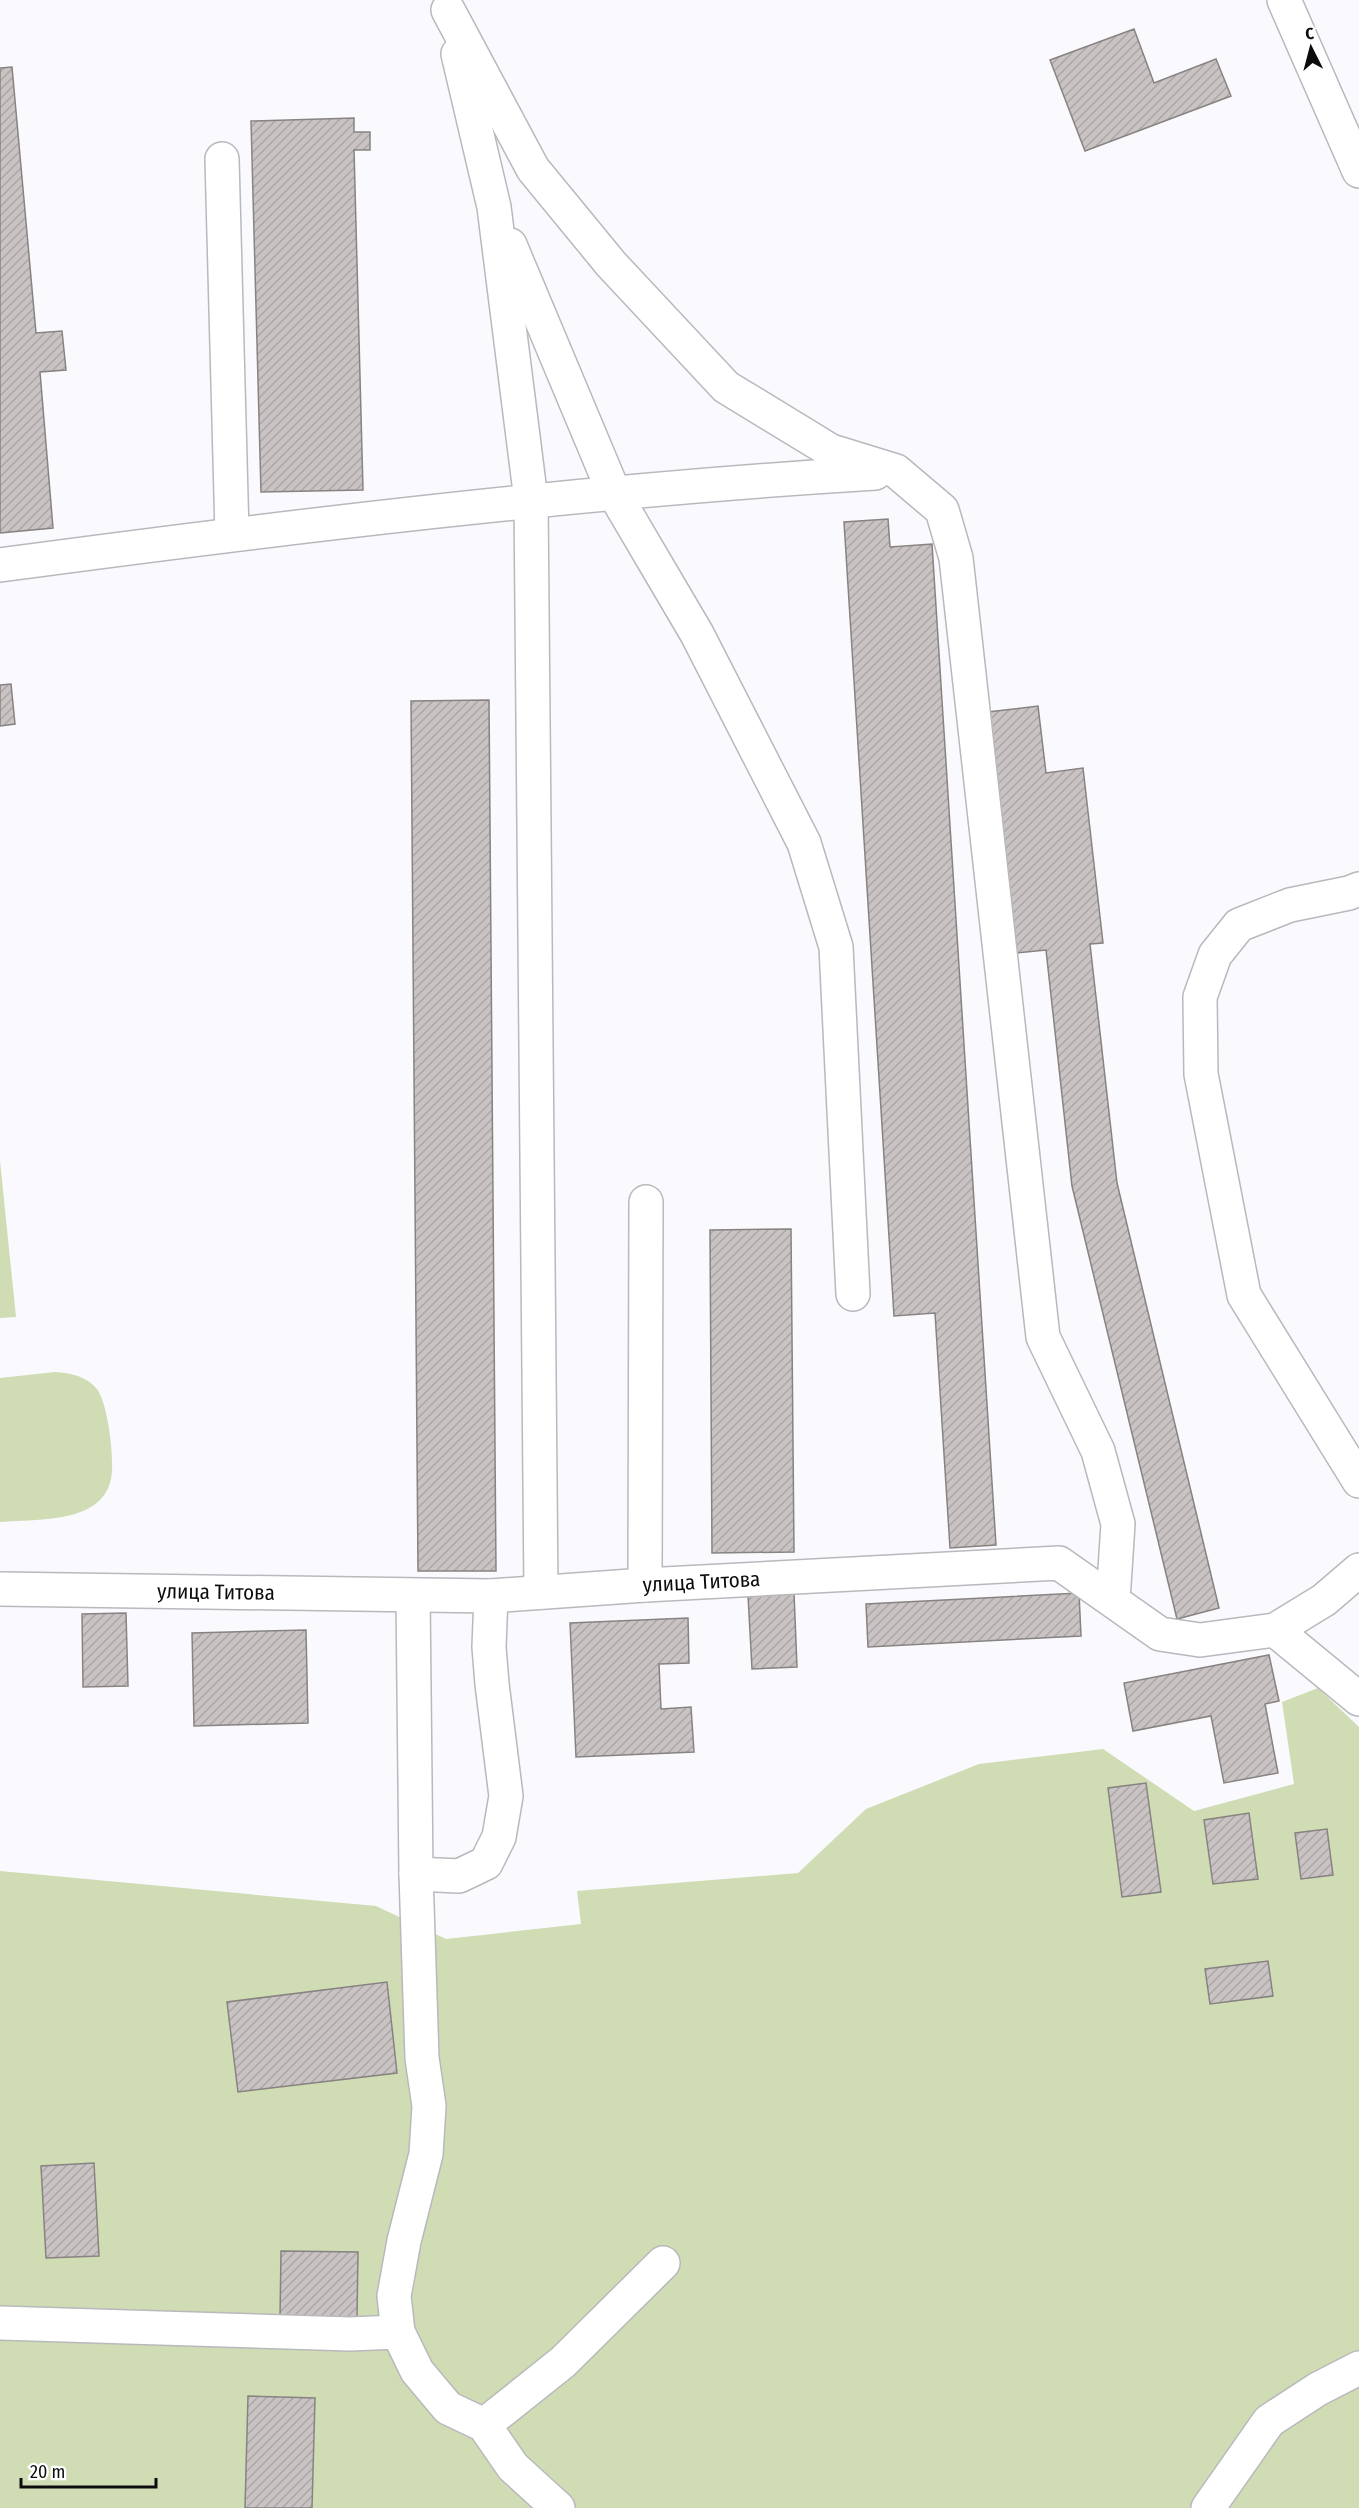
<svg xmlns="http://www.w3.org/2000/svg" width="1359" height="2508" viewBox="0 0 1359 2508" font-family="'Fira Sans Condensed',sans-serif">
  <defs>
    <pattern id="building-hatch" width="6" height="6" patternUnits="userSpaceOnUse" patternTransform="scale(1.5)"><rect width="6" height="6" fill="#c9c4c3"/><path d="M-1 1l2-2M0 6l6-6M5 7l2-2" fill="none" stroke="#aba7a6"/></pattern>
  </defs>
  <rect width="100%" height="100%" fill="#f9f9fe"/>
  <path fill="#d0dcb4" d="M 0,1161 L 16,1317 L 0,1318 Z
    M 55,1372 C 71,1373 86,1376 97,1389 C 108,1404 115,1460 111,1479 C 109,1489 103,1499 94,1505 C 73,1521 26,1520 0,1522 L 0,1378 Z
    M 1318,1688 L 1359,1727 L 1359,2508 L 0,2508 L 0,1871 L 376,1906 L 446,1939 L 581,1924 L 577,1891 L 798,1873 L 866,1809 L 979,1764 L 1103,1749 L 1194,1811 L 1294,1784 L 1282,1702 Z"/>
  <path fill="url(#building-hatch)" stroke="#878381" stroke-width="1.5" d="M 1134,29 L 1154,83 L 1216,59 L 1231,96 L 1085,151 L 1050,60 Z
    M 12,67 L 36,333 L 62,331 L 66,370 L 40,372 L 53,528 L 0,533 L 0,68 Z
    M 354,118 L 354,132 L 370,132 L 370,150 L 354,150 L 363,490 L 261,492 L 251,121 Z
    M 888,519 L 890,547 L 932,544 L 996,1545 L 950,1548 L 935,1313 L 894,1316 L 844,522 Z
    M 11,684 L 15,724 L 0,726 L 0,685 Z
    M 489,700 L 496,1571 L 418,1571 L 411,701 Z
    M 1038,706 L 1046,773 L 1083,768 L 1103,943 L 1090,944 L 1117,1183 L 1219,1608 L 1177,1619 L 1072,1186 L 1046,950 L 1016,953 L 988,712 Z
    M 791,1229 L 794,1552 L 712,1553 L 710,1230 Z
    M 794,1593 L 797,1667 L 752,1669 L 748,1595 Z
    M 1079,1593 L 1081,1636 L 868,1647 L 866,1604 Z
    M 126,1613 L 128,1686 L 83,1687 L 82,1614 Z
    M 688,1618 L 689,1663 L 659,1664 L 661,1709 L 691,1707 L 694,1752 L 576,1757 L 570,1623 Z
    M 306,1630 L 308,1723 L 194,1726 L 192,1633 Z
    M 1269,1655 L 1279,1701 L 1265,1704 L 1278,1773 L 1224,1783 L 1211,1716 L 1133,1731 L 1124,1683 Z
    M 1146,1783 L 1161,1892 L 1122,1897 L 1108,1788 Z
    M 1249,1813 L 1258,1879 L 1213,1884 L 1204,1820 Z
    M 1327,1829 L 1333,1875 L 1301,1879 L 1295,1833 Z
    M 1268,1961 L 1273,1996 L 1210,2004 L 1205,1969 Z
    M 387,1982 L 397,2073 L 238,2092 L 227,2002 Z
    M 94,2163 L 99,2256 L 46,2258 L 41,2166 Z
    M 281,2251 L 358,2252 L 357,2319 L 280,2318 Z
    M 248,2396 L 315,2398 L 312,2508 L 245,2508 Z"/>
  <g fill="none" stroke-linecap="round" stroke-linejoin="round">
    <defs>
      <g id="minor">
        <path d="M 1284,0 L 1359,171"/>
        <path d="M 448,10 L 533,169 L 611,264 L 726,387 L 831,451 L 896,471 L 942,510 L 956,558 L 1043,1337 L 1098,1451 L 1118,1524 L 1113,1600"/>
        <path d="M 458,54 L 494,207 L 531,500 L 541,1592"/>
        <path d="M 222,159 L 232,534"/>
        <path d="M 510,245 L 614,493 L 697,634 L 804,843 L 836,947 L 853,1294"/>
        <path d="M 0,565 C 291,526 582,491 875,473"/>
        <path d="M 1359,889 L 1349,893 L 1290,905 L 1239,925 L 1215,955 L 1200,997 L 1201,1074 L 1244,1295 L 1359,1481"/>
        <path d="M 645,1585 L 646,1202"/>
        <path id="s1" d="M 0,1589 L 491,1596 L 645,1585 L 1059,1563 L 1160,1634 L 1200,1640 L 1275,1630 L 1324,1600 L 1359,1570"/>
        <path d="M 413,1596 L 416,1874 L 422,2058 L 429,2106 L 426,2154 L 404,2241 L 394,2296 L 398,2332 L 417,2371 L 448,2408 L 484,2425 L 513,2467 L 558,2508"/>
        <path d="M 1275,1630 L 1359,1699"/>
        <path d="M 416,1874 L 459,1876 L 486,1863 L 499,1837 L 506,1796 L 492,1684 L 489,1647 L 491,1596"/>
        <path d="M 0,2323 L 350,2334 L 398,2332"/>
        <path d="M 484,2425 L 563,2362 L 663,2263"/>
        <path d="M 1208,2508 L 1269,2421 L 1318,2389 L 1359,2368"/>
      </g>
    </defs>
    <use href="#minor" stroke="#b9b9bd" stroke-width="36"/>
    <use href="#minor" stroke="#fff" stroke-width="33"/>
  </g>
  <g text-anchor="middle" stroke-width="4.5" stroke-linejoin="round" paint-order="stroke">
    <g font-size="21" fill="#0c0c0e" stroke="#fff">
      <text dy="7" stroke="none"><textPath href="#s1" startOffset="702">улица Титова</textPath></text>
      <text dy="7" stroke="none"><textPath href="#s1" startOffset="216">улица Титова</textPath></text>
    </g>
  </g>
  <g transform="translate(1311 48) rotate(354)" stroke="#ffffff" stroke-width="4.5" paint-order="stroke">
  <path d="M0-4.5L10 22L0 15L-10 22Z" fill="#0c0c0e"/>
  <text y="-9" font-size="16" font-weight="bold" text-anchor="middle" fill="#0c0c0e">С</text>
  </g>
  <path d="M21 2478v9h135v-9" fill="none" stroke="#0c0c0e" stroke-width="3"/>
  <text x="30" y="2478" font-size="18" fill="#0c0c0e" stroke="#ffffff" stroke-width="4.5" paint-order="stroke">20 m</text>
</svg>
